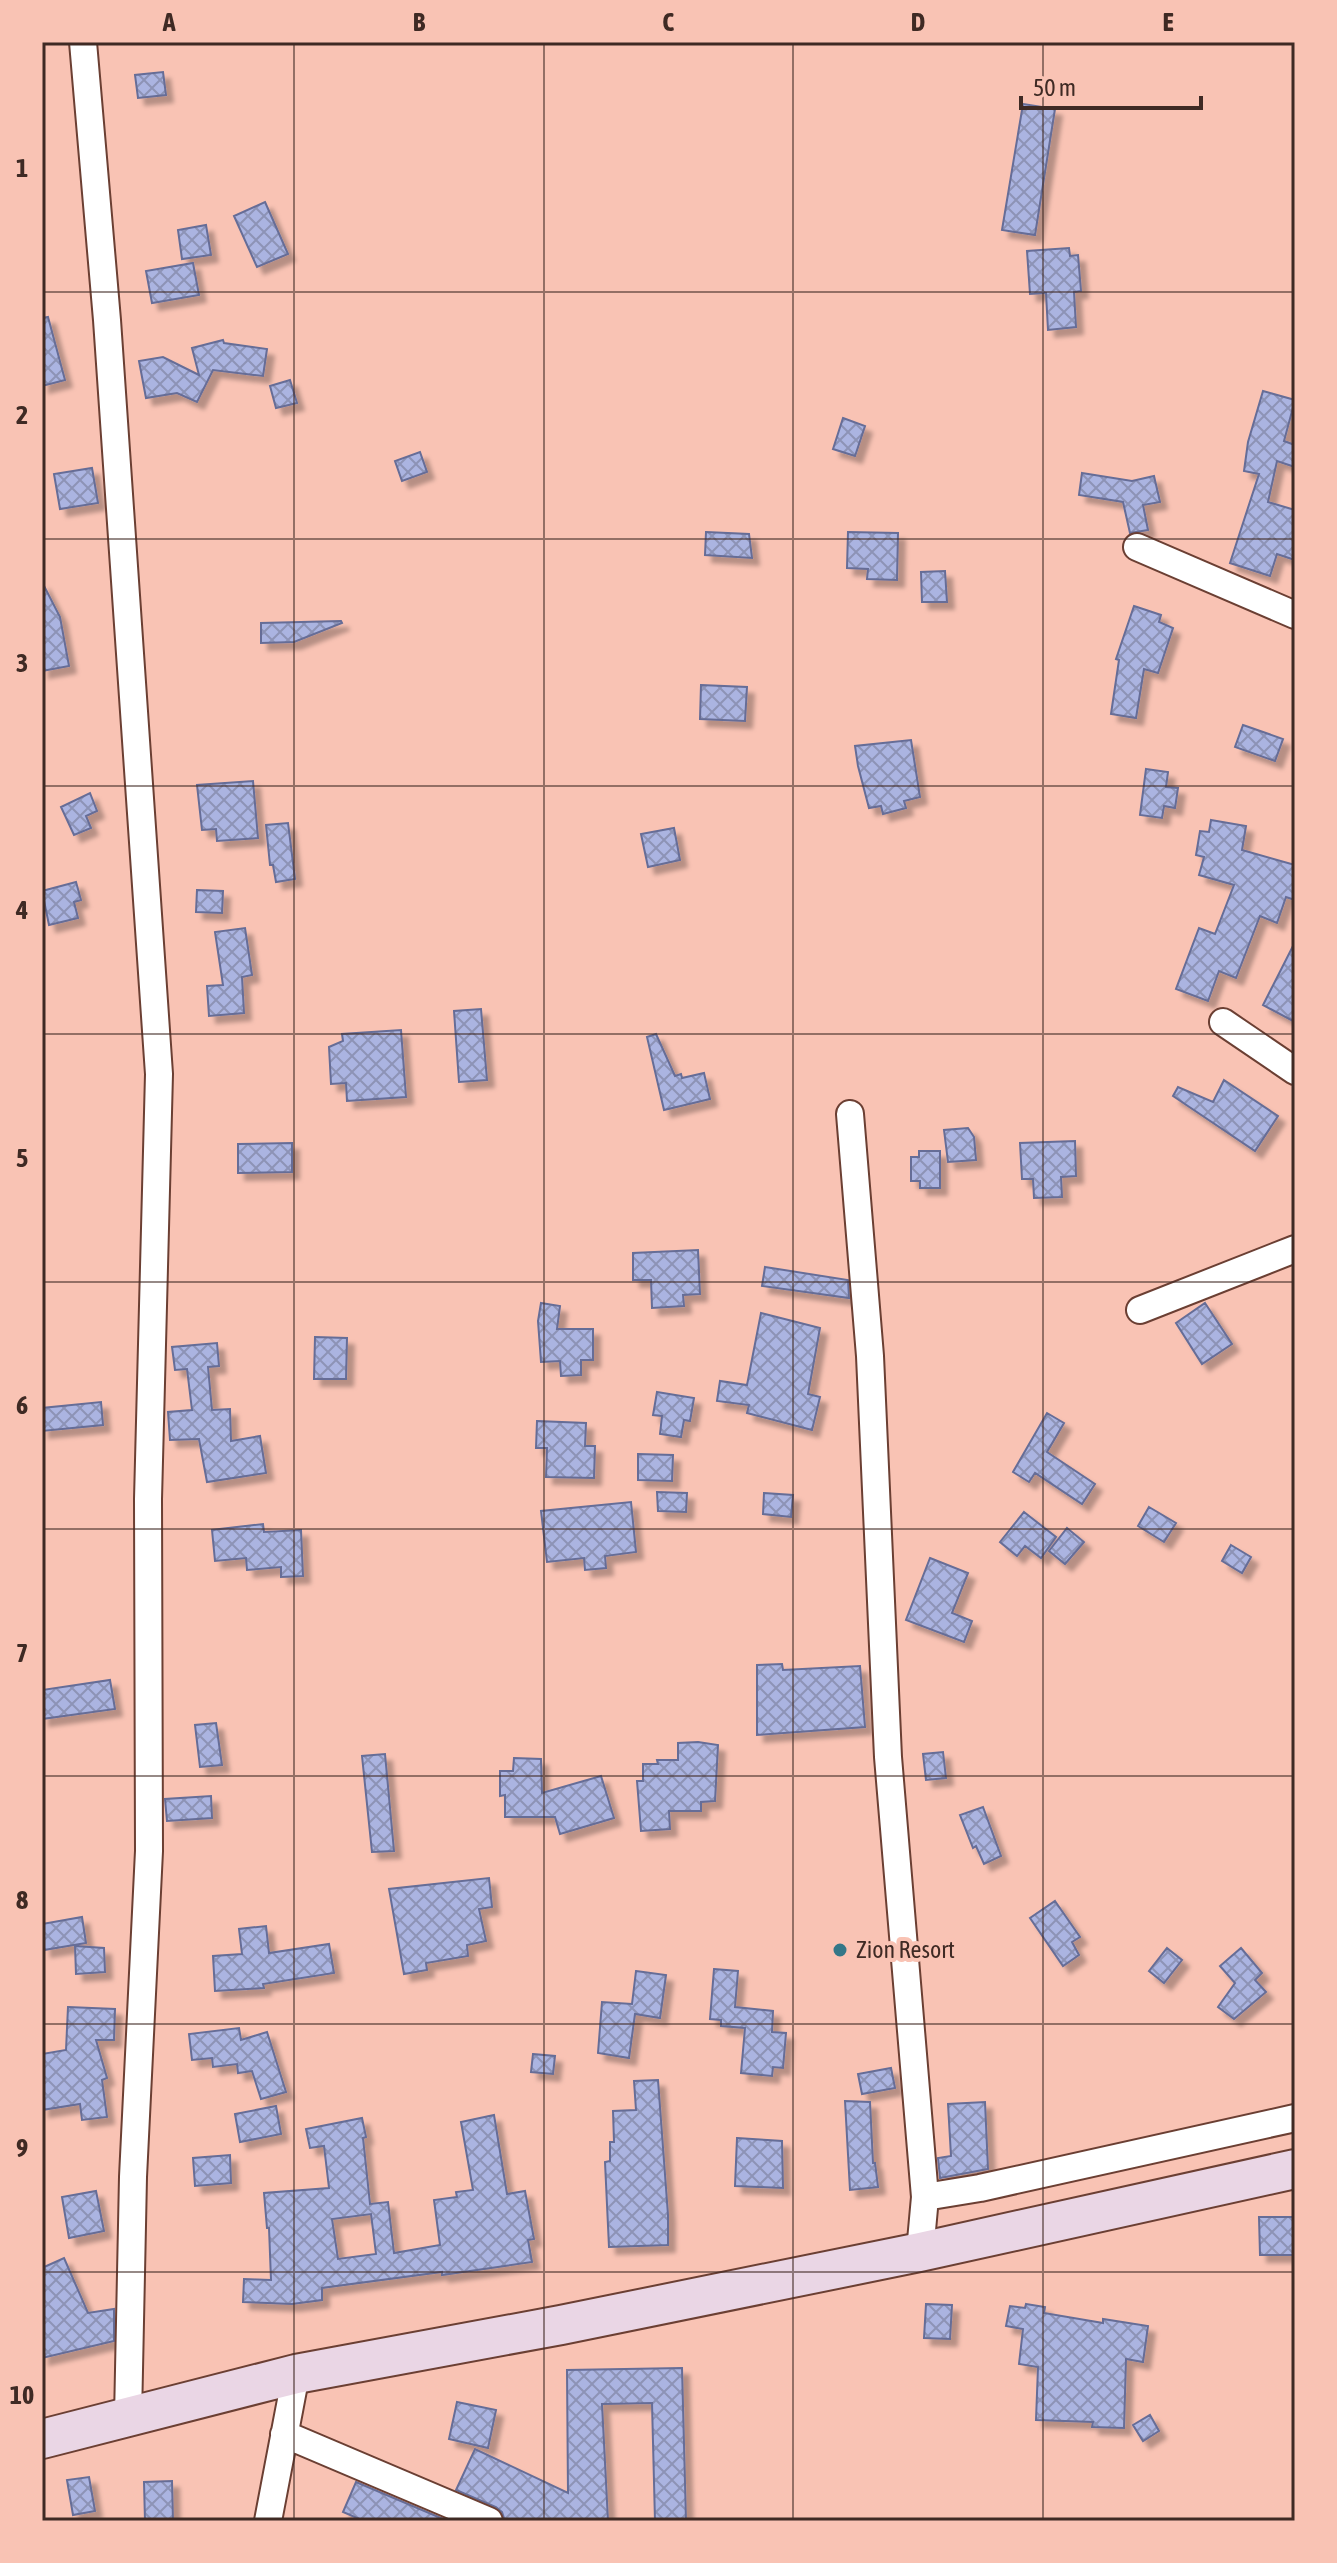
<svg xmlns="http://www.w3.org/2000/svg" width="1337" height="2563" viewBox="0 0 1337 2563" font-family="'Asap Condensed',sans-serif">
  <defs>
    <pattern id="building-cross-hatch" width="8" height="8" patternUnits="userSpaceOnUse" patternTransform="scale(2)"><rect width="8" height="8" fill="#abb4e1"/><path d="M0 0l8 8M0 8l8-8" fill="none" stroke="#8d93b6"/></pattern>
    <filter id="shadow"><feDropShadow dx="7" dy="7" stdDeviation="2" flood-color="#0004"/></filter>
  </defs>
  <rect width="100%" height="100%" fill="#f9c3b4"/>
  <path fill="url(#building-cross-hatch)" stroke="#666d97" stroke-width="2" fill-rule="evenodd" filter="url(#shadow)" d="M 163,72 L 166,95 L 138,98 L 135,75 Z
    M 1023,104 L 1055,109 L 1035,235 L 1002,230 Z
    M 265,202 L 288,254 L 257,267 L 234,216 Z
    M 206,225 L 211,255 L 182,259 L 178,230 Z
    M 1069,248 L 1070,256 L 1078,255 L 1081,291 L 1074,292 L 1076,327 L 1048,330 L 1046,293 L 1030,294 L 1027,251 Z
    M 193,263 L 199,295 L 152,303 L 146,271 Z
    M 48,317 L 65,380 L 42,386 L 42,318 Z
    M 223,340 L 224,343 L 267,349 L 263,376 L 213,370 L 197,402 L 177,393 L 146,398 L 139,361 L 163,357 L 199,375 L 192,348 Z
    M 290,380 L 297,403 L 276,408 L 270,386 Z
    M 1263,391 L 1295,400 L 1284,441 L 1295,445 L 1295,467 L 1277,461 L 1268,502 L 1295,510 L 1295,560 L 1277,554 L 1270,576 L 1230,563 L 1259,474 L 1244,471 L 1248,442 Z
    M 843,418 L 865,426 L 855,456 L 833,449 Z
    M 420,452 L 427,472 L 402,481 L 395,461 Z
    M 92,468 L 98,503 L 60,509 L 54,474 Z
    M 1082,473 L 1132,481 L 1154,476 L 1160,502 L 1143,505 L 1148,530 L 1130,533 L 1123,502 L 1079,495 Z
    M 706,532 L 749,534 L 752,558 L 705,555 Z
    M 848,532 L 898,533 L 897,580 L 867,579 L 868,569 L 847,568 Z
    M 945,571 L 947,602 L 922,602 L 921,572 Z
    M 42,582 L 60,617 L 69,666 L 42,671 Z
    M 1134,606 L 1161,615 L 1159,622 L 1173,628 L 1158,673 L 1144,669 L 1136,718 L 1111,714 L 1119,660 L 1116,659 Z
    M 341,621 L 342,623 L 294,642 L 261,643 L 261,623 Z
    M 701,685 L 747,687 L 745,721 L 700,719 Z
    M 1243,725 L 1283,739 L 1275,761 L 1235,747 Z
    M 911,740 L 920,797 L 904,801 L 906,808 L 883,814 L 881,806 L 869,808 L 858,766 L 855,746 Z
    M 1146,769 L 1168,772 L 1166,787 L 1178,788 L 1175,808 L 1164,806 L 1162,818 L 1140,815 Z
    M 253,781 L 258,838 L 217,841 L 216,829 L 202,830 L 197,785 Z
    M 90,793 L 97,811 L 86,816 L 91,828 L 74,835 L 61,807 Z
    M 1211,820 L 1246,826 L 1242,850 L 1295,865 L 1295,900 L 1286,897 L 1277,923 L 1260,916 L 1236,978 L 1219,971 L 1208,1001 L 1176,989 L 1199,928 L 1215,934 L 1234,885 L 1199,875 L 1204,857 L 1196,855 L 1200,831 L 1209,832 Z
    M 288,823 L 295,879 L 276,882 L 273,865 L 270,865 L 266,825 Z
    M 674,828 L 680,860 L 648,867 L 641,834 Z
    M 76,882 L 81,900 L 74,902 L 78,918 L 49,925 L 42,891 Z
    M 197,890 L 223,891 L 222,913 L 196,912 Z
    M 245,928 L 252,975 L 242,977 L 244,1013 L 209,1016 L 207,986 L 223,985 L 215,932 Z
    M 1295,942 L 1295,1022 L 1263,1005 Z
    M 481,1009 L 487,1080 L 459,1082 L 454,1011 Z
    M 401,1030 L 406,1097 L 347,1101 L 346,1083 L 331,1084 L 329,1047 L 343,1041 L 342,1034 Z
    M 656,1034 L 675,1076 L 681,1074 L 682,1078 L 704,1073 L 710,1099 L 664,1110 L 647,1037 Z
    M 1224,1080 L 1278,1116 L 1255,1151 L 1173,1096 L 1178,1087 L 1213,1102 Z
    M 968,1128 L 974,1137 L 976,1160 L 948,1162 L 944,1130 Z
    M 1075,1141 L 1076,1176 L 1061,1177 L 1062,1197 L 1034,1198 L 1033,1179 L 1022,1179 L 1020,1143 Z
    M 292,1143 L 292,1172 L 238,1173 L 238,1144 Z
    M 919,1151 L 940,1151 L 940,1188 L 920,1188 L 920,1181 L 911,1181 L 911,1157 L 919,1157 Z
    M 698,1250 L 700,1294 L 683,1295 L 684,1306 L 652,1308 L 651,1280 L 633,1280 L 633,1253 Z
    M 765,1267 L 848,1280 L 849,1298 L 762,1286 Z
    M 541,1303 L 560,1306 L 557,1329 L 593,1329 L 593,1360 L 581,1360 L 581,1375 L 561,1376 L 560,1361 L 541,1362 L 538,1321 Z
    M 1205,1303 L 1232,1344 L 1202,1364 L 1176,1323 Z
    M 761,1313 L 820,1328 L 808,1394 L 820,1397 L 812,1430 L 747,1413 L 749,1405 L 717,1401 L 720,1381 L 747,1385 Z
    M 315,1337 L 347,1338 L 346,1379 L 314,1379 Z
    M 217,1343 L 219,1366 L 208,1367 L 212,1410 L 230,1409 L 231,1441 L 260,1436 L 266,1473 L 207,1482 L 199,1439 L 170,1440 L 168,1412 L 192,1410 L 187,1369 L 175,1370 L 172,1347 Z
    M 657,1392 L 694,1398 L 690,1421 L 684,1420 L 681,1437 L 660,1434 L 662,1416 L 653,1415 Z
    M 101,1402 L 103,1425 L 42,1431 L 42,1408 Z
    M 1047,1413 L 1064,1423 L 1047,1452 L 1095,1484 L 1082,1504 L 1035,1473 L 1029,1482 L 1013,1472 Z
    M 537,1421 L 586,1423 L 585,1446 L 595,1446 L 594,1478 L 546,1477 L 547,1448 L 536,1448 Z
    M 638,1454 L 673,1455 L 672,1481 L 638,1480 Z
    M 657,1492 L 687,1493 L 686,1512 L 658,1511 Z
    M 764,1493 L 793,1495 L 791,1517 L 763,1514 Z
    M 631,1502 L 636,1552 L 605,1556 L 606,1568 L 585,1570 L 584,1558 L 547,1562 L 541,1511 Z
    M 1149,1507 L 1176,1523 L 1164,1542 L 1138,1526 Z
    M 1024,1512 L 1056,1537 L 1041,1558 L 1025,1546 L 1017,1556 L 1000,1542 Z
    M 263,1524 L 264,1532 L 301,1530 L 303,1576 L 281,1577 L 281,1567 L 247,1570 L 246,1558 L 215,1561 L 212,1530 Z
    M 1067,1528 L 1084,1542 L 1065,1564 L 1049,1551 Z
    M 1231,1545 L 1251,1557 L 1242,1573 L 1222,1561 Z
    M 930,1558 L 968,1573 L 952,1613 L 972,1621 L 964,1642 L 906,1620 Z
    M 782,1664 L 783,1670 L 860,1666 L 865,1727 L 757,1735 L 757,1665 Z
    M 110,1680 L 115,1709 L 42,1719 L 42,1690 Z
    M 216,1723 L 222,1765 L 200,1767 L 195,1725 Z
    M 698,1742 L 718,1745 L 715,1801 L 701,1802 L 701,1811 L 669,1811 L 670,1829 L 641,1831 L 637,1781 L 643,1781 L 643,1764 L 658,1764 L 657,1760 L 678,1760 L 678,1743 Z
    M 943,1752 L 946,1778 L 926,1780 L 923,1754 Z
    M 385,1754 L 394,1851 L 372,1852 L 362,1756 Z
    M 514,1758 L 541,1759 L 542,1793 L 601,1776 L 614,1818 L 560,1834 L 555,1817 L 505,1817 L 505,1795 L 500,1796 L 500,1771 L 513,1771 Z
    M 211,1796 L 212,1818 L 167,1821 L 165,1799 Z
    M 983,1807 L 1001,1856 L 984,1864 L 976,1846 L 973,1848 L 960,1815 Z
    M 489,1878 L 492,1907 L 479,1909 L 486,1941 L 467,1945 L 468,1956 L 426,1963 L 427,1970 L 404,1974 L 389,1889 Z
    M 1055,1901 L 1080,1937 L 1072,1942 L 1079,1955 L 1063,1966 L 1030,1918 Z
    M 82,1917 L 86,1943 L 44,1950 L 42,1924 Z
    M 266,1926 L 269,1953 L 329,1944 L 334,1973 L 263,1984 L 264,1988 L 215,1991 L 213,1956 L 242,1954 L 239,1929 Z
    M 75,1946 L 104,1948 L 105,1972 L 76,1974 Z
    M 1167,1948 L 1182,1960 L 1164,1983 L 1149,1971 Z
    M 1241,1948 L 1262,1973 L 1255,1980 L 1266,1992 L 1234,2019 L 1218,2007 L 1235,1983 L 1220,1966 Z
    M 714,1969 L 738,1971 L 735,2007 L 773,2011 L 772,2032 L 786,2033 L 783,2068 L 773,2067 L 772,2076 L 741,2073 L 745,2028 L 721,2026 L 721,2020 L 710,2019 Z
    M 636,1971 L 666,1975 L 660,2018 L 635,2014 L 629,2058 L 598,2053 L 602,2002 L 632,2004 Z
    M 68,2007 L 115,2009 L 114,2040 L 96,2040 L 107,2078 L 102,2080 L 107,2117 L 82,2120 L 80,2104 L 42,2110 L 42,2054 L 66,2050 Z
    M 239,2028 L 241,2040 L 267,2032 L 286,2092 L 261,2099 L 252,2071 L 238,2073 L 237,2064 L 213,2067 L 212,2058 L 192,2060 L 189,2034 Z
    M 533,2054 L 555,2056 L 553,2074 L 531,2072 Z
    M 891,2068 L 895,2088 L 862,2094 L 858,2074 Z
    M 658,2080 L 668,2215 L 668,2245 L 609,2247 L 605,2162 L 610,2161 L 610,2142 L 614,2142 L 613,2111 L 636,2110 L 634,2081 Z
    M 845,2101 L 870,2102 L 873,2163 L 875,2163 L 878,2187 L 850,2190 Z
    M 985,2102 L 988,2169 L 940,2178 L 938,2158 L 951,2156 L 948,2104 Z
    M 276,2106 L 281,2134 L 240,2142 L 235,2114 Z
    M 494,2115 L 507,2194 L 525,2191 L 534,2239 L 528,2240 L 532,2262 L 442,2275 L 442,2272 L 322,2288 L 322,2300 L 292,2304 L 243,2302 L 244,2279 L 271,2280 L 269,2228 L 267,2228 L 264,2193 L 329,2188 L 324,2146 L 310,2148 L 306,2129 L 362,2118 L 366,2137 L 363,2138 L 370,2204 L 388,2202 L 394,2253 L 440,2245 L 434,2200 L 457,2197 L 456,2192 L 473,2190 L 461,2122 ZM 371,2214 L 376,2254 L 338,2259 L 332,2219 Z
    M 737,2138 L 782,2141 L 783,2188 L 735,2186 Z
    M 230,2155 L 231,2183 L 195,2186 L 193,2158 Z
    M 96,2191 L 104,2231 L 69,2238 L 62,2197 Z
    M 1259,2217 L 1295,2217 L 1295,2255 L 1260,2255 Z
    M 64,2258 L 88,2313 L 114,2309 L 114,2341 L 42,2358 L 42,2268 Z
    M 926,2304 L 952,2305 L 950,2339 L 924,2338 Z
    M 1026,2304 L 1045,2307 L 1044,2313 L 1103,2323 L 1103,2319 L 1148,2326 L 1143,2362 L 1126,2359 L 1124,2428 L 1092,2427 L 1093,2422 L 1036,2420 L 1038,2367 L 1019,2364 L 1023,2329 L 1006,2326 L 1010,2306 L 1025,2308 Z
    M 682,2368 L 686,2521 L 655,2521 L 652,2403 L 602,2404 L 608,2521 L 505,2521 L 502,2512 L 496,2507 L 456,2490 L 475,2449 L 568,2493 L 567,2370 Z
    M 457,2402 L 496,2410 L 488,2448 L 449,2439 Z
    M 1150,2415 L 1159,2431 L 1143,2441 L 1133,2425 Z
    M 89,2477 L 95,2511 L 73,2515 L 67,2480 Z
    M 172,2481 L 173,2521 L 145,2521 L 144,2482 Z
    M 356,2482 L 448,2521 L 364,2521 L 343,2512 Z"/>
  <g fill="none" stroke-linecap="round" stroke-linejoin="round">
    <defs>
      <path id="street" d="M 83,42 L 107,320 L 159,1074 L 148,1499 L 149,1851 L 133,2177 L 128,2418
        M 1137,547 L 1295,615
        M 1223,1022 L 1295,1071
        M 850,1114 L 870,1356 L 888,1757 L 925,2197 L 920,2252
        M 1140,1310 L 1295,1249
        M 925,2197 L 980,2188 L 1295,2118
        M 284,2434 L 489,2521
        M 268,2521 L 296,2374"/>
      <path id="secondary" d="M 42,2439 L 296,2374 L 561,2325 L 920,2252 L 1295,2169"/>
    </defs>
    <use href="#street" stroke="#6b3f33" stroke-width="30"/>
    <use href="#secondary" stroke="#6b3f33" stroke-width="42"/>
    <use href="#street" stroke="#fff" stroke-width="26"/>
    <use href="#secondary" stroke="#ead6e5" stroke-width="38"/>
  </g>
  <path fill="none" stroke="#3f2a24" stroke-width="2" stroke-opacity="0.55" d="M 294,42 L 294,2521M 544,42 L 544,2521M 793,42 L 793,2521M 1043,42 L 1043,2521M 42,292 L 1295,292M 42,539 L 1295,539M 42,786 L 1295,786M 42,1034 L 1295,1034M 42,1282 L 1295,1282M 42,1529 L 1295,1529M 42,1776 L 1295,1776M 42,2024 L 1295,2024M 42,2272 L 1295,2272"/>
  <circle fill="#347788" stroke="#f9c3b4" stroke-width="3" cx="840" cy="1950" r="8"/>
  <g text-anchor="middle" stroke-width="8" stroke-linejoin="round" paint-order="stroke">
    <g font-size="24" fill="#3f2a24" stroke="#f9c3b4" text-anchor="start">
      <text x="856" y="1958">Zion Resort</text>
    </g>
  </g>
  <rect width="1337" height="2563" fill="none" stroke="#f9c3b4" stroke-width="88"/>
  <path d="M1021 96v12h180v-12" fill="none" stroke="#3f2a24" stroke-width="4"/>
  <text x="1033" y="96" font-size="24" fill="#3f2a24" stroke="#f9c3b4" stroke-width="6" paint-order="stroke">50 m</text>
  <rect x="44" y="44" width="1249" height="2475" fill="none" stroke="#3f2a24" stroke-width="3"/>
  <g font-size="26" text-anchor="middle" font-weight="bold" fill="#3f2a24">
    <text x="169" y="31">A</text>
    <text x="419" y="31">B</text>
    <text x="668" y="31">C</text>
    <text x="918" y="31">D</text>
    <text x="1168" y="31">E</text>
    <text x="22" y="177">1</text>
    <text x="22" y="424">2</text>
    <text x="22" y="672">3</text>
    <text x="22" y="919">4</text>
    <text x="22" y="1167">5</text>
    <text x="22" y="1414">6</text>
    <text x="22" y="1662">7</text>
    <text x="22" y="1909">8</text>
    <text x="22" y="2157">9</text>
    <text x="22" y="2404">10</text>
  </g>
</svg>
